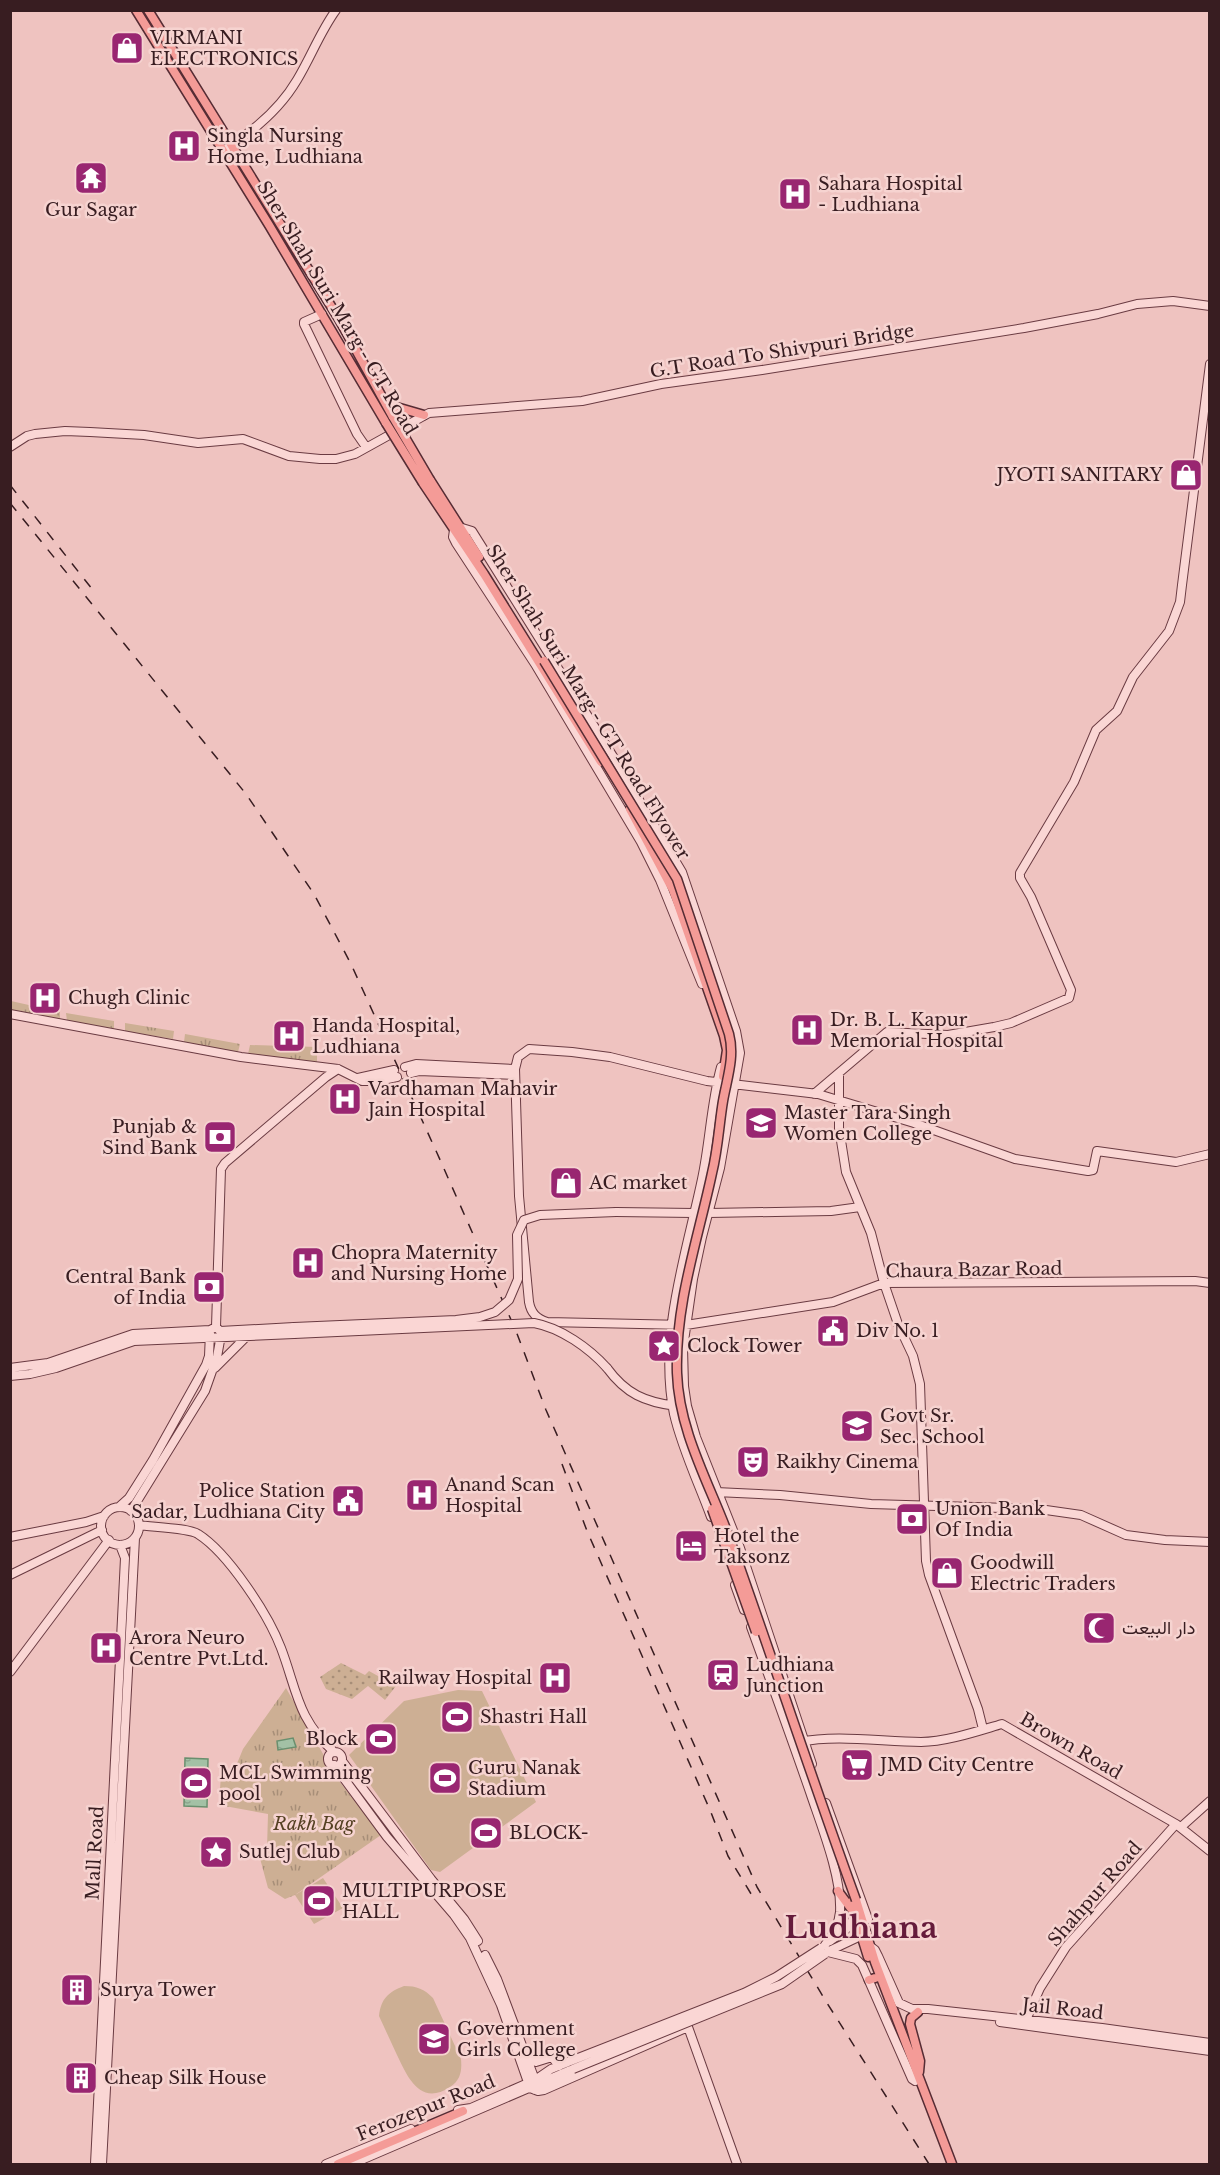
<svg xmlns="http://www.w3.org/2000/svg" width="1220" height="2175" viewBox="0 0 1220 2175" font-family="'Libre Baskerville',Vazirmatn,serif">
  <defs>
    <pattern id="grass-dots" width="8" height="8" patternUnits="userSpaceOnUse" patternTransform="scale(1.5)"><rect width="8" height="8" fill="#cdaf94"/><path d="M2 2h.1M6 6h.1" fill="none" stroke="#a78e78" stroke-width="1.8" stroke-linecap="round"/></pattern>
    <pattern id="park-tufts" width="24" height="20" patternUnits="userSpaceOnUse" patternTransform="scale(1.5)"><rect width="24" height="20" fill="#cdaf94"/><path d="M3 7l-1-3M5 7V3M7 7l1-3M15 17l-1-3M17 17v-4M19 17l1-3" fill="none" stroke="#a78e78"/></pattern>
    <pattern id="water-ripples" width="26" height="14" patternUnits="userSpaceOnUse" patternTransform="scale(1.5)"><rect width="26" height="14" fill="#a3c1a5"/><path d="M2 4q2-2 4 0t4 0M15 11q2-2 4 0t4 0" fill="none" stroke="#8da58e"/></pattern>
  </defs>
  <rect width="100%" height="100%" fill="#efc3c0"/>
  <path fill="url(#grass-dots)" d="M 341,1663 L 365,1675 L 369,1671 L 396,1686 L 385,1700 L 368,1686 L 352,1699 L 326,1689 L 320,1677 Z"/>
  <path fill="url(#park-tufts)" d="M 11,1001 L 60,1012 L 60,1020 L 11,1010 Z
    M 66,1013 L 114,1021 L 114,1030 L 67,1021 Z
    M 125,1023 L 174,1031 L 173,1039 L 125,1031 Z
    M 185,1034 L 240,1044 L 238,1052 L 184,1042 Z
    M 250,1045 L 317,1047 L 317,1062 L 248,1054 Z
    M 286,1688 L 336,1777 L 381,1835 L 295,1895 L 285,1899 L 268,1888 L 258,1851 L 267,1848 L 268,1814 L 219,1805 L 221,1774 L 234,1771 L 243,1749 Z"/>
  <path fill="#cdaf94" d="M 458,1690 L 482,1691 L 536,1802 L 440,1872 L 431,1870 L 349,1755 L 404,1701 Z
    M 323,1878 L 343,1908 L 314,1924 L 295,1895 Z
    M 404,1986 C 417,1986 424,1989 433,1998 L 461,2059 C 462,2070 461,2080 450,2087 C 420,2107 407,2076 397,2055 C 391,2042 385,2029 379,2016 C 381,1999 388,1992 404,1986 Z"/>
  <path fill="url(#water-ripples)" stroke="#6a8f6e" stroke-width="1.5" d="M 293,1738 L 296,1747 L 278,1750 L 277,1741 Z
    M 185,1758 L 208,1759 L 207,1807 L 184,1806 Z"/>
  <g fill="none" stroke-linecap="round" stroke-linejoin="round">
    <defs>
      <path id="secondary" d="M 227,148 C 255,130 280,109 297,80 C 311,57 320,32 336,10
        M 322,314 L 304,322 L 304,324 L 357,434 L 366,447
        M 10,447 L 27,436 L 35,434 L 65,431 L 90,432 L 144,435 L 198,443 L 243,439 L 289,456 L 320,459 L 336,459 L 355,454 L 429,413 L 582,401 L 661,384 L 762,370 L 1024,328 L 1098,314 L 1137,304 L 1173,301 L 1210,306
        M 459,527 L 472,531 L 614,758 L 682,872 L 736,1031 L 740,1053 L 720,1168 L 702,1237 L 693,1279 L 683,1348 L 684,1386 L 687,1406 L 696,1437 L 740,1548 L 812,1764
        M 454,530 L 453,537 L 456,543 L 535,664 L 641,842 L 660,880 L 702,984
        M 10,1014 L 241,1057 L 338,1069 L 362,1081 L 378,1081 L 397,1077
        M 405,1067 L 416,1064 L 515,1069
        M 411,1073 L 419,1071 L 515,1075
        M 839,1074 L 839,1128 L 846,1172 L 871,1233 L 884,1283 L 898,1324 L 913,1356 L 920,1384 L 926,1561 L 929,1575 L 978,1709 L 983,1729
        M 358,1078 L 394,1070
        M 814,1094 L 887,1032 L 948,1035 L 994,1027 L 1011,1023 L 1069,998 L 1071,990 L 1031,897 L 1020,878 L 1020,873 L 1074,782 L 1096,730 L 1117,711 L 1133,677 L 1169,631 L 1180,602 L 1182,585 L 1210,364
        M 1210,1154 L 1176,1162 L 1097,1151 L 1093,1170 L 1088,1171 L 1015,1159 L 914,1123 L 818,1094 L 707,1081 L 610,1057 L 572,1052 L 529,1049 L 518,1057 L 515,1069 L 519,1196 L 529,1302 C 531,1313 536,1318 547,1322 L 686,1325 L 833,1302 L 884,1283 L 1195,1281 L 1210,1283
        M 616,1212 L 694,1213
        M 709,1213 L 831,1211 L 860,1207
        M 216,1327 L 221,1169 L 225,1163 L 326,1077 L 338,1069
        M 10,1368 L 48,1363 L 133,1334 L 210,1330 L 216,1327 L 220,1331 L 294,1327
        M 215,1368 L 247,1336
        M 607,1368 C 626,1394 645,1402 676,1406
        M 10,1376 L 30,1374 L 56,1368 L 134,1341 L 294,1334
        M 716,1492 L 780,1495 L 871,1504 L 1039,1509 L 1081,1515 L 1126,1535 L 1165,1540 L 1210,1542
        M 119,1507 L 129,1498 L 153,1460 L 206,1365 L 209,1356 L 210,1333
        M101 1526a19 19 0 1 1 38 0a19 19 0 1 1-38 0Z
        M 131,1511 L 205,1391 L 217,1357 L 221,1335
        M 711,1517 C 699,1484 682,1449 674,1414 C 658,1336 686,1255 702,1179 C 710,1142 711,1103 721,1067
        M 139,1525 C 151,1527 189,1528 198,1534 C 228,1553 268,1614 281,1648 C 297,1690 297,1719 334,1752
        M 10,1537 L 86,1522 L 104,1516
        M 10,1575 L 102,1530
        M 735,1585 L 744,1610
        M 751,1627 C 771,1682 791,1737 810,1792 C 821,1825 842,1877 840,1912 C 839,1924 833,1935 825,1945
        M 10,1672 L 109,1540
        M 800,1742 C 836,1734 884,1742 921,1742 C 946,1742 978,1731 1002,1724 L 1176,1824 L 1210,1851
        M328 1759a7 7 0 1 1 14 0a7 7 0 1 1-14 0Z
        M 342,1761 L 431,1879 L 464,1919 L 478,1941
        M 334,1765 L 387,1837 L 454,1915 L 470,1938 L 501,2005 L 530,2088 L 538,2091 L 544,2090 L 688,2027 L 737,2164
        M 826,1803 L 868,1919
        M 1181,1827 L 1210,1801
        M 830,1941 C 841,1933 852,1928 854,1914
        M 871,1947 L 875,1950 L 878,1956 L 899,2003 L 912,2009 L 928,2009 L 1102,2028 L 1210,2043
        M 829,1951 L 867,1933
        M 828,1952 L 856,1959 L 862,1965 L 912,2079 L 915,2081
        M 485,1955 L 497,1979 L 535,2080 L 535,2090
        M 1026,2020 L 1040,1988 L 1066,1947 L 1176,1824
        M 1000,2022 L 1210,2051
        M 526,2059 L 536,2062 L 552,2057 L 559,2066
        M 458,2110 L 471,2108 L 535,2080 L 551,2069 L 568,2062
        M 95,2164 L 125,1558 L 120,1545
        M 102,2164 L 135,1538
        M 326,2164 L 411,2129
        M 352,2164 L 573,2069"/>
      <path id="primary" d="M 136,10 L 269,225 L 386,423
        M 148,10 L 339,319 L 393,417
        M 386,404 L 424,415
        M 430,480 L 479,557
        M 423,483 L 484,574 L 601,762
        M 630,809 L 673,890 L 724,1036 L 727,1050 L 723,1076
        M 838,1891 L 852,1910
        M 856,1900 L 875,1962 L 952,2164
        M 851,1902 L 868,1957
        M 869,1980 L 875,1978
        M 918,2012 L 911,2018 L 910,2024 L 920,2061 L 919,2072
        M 338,2164 L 463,2111"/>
    </defs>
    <use href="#secondary" stroke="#6a3b42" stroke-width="10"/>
    <use href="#primary" stroke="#562c34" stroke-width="11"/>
    <use href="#secondary" stroke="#fad6d4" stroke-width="8"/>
    <use href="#primary" stroke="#f49b97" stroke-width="8"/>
    <path stroke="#381d21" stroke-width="1.5" stroke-dasharray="10 10" stroke-linecap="butt" d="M 10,485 L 96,594
      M 10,503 L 246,794 L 314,894 L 351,964 L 437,1153 L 516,1331 L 546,1410 L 757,1887 L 827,2003 L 929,2164
      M 562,1464 L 587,1531 L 710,1810 L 728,1856 L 756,1902"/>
    <defs>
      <path id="secondary-bridge" d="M 294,1327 L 456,1320 L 480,1317 L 495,1312 L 509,1300 L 518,1279 L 517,1235 L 524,1220 L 540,1215 L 616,1212
        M 294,1334 L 534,1323 C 561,1328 589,1348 607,1368
        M 568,2062 L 744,1993 L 776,1977 L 821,1948
        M 573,2069 L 782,1984 L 825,1954"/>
      <path id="primary-bridge" d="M 393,417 L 430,480
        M 386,423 L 423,483
        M 544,661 L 677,879 L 729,1034 C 735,1057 727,1078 723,1101 C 719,1125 718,1149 712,1173 C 698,1239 675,1304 677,1373 C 679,1434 712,1488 732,1545 C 774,1663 813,1782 856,1900
        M 712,1509 L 756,1632"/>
    </defs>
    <use href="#secondary-bridge" stroke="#6a3b42" stroke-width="10" stroke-linecap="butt"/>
    <use href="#primary-bridge" stroke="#562c34" stroke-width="11" stroke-linecap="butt"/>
    <use href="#secondary-bridge" stroke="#fad6d4" stroke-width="8"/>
    <use href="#primary-bridge" stroke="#f49b97" stroke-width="8"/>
  </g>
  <defs>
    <symbol id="shop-square" viewBox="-11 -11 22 22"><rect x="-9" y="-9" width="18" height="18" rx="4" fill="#992671" stroke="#f6d3d0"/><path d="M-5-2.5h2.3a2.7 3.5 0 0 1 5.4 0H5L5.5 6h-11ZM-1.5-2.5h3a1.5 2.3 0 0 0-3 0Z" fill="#fff"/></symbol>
    <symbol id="hospital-square" viewBox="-11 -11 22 22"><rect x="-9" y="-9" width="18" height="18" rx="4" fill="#992671" stroke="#f6d3d0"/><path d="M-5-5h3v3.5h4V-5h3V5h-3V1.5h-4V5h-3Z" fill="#fff"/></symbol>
    <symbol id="temple-square" viewBox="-11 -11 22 22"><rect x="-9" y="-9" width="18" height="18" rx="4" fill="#992671" stroke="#f6d3d0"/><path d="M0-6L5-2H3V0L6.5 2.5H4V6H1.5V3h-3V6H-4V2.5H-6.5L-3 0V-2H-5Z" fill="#fff"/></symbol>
    <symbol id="university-square" viewBox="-11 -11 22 22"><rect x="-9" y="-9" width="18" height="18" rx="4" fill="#992671" stroke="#f6d3d0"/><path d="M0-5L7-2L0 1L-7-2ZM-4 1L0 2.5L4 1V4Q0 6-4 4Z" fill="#fff"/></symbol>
    <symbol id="bank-square" viewBox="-11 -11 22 22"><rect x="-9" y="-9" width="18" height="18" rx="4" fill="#992671" stroke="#f6d3d0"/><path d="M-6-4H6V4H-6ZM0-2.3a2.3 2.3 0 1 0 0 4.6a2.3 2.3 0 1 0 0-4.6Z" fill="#fff"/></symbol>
    <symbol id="civic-square" viewBox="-11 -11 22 22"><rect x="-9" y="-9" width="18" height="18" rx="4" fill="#992671" stroke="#f6d3d0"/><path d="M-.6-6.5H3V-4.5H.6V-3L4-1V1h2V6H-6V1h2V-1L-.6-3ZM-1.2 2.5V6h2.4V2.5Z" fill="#fff"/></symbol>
    <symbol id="sight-square" viewBox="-11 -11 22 22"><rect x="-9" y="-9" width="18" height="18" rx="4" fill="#992671" stroke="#f6d3d0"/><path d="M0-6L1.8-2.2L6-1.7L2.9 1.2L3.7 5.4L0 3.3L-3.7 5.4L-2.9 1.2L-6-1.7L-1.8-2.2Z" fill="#fff"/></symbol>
    <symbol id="school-square" viewBox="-11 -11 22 22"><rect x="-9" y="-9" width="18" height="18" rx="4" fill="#992671" stroke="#f6d3d0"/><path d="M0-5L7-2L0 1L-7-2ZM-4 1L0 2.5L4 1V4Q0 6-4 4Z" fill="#fff"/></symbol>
    <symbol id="theatre-square" viewBox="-11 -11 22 22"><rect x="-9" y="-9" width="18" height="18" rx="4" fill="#992671" stroke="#f6d3d0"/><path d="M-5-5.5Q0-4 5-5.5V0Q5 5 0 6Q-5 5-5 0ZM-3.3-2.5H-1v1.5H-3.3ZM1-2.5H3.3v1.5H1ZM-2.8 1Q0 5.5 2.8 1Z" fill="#fff"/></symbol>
    <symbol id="hotel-square" viewBox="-11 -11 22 22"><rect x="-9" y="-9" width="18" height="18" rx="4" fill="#992671" stroke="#f6d3d0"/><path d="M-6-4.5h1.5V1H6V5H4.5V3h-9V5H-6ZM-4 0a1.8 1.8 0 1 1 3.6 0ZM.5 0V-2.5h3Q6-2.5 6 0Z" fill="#fff"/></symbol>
    <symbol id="mosque-square" viewBox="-11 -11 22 22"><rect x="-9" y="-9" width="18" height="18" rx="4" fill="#992671" stroke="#f6d3d0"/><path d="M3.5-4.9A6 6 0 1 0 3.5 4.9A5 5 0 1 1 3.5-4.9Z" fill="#fff"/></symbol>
    <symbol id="station-square" viewBox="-11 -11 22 22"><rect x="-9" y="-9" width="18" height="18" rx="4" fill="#992671" stroke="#f6d3d0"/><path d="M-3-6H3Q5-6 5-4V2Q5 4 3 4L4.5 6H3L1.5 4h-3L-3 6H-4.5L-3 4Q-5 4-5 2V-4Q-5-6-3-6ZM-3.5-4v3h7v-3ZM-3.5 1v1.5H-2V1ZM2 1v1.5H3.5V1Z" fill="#fff"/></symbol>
    <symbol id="stadium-square" viewBox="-11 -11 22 22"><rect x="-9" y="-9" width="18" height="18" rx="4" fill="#992671" stroke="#f6d3d0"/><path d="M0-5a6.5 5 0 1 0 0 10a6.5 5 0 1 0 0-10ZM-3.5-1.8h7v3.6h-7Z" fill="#fff"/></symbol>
    <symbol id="supermarket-square" viewBox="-11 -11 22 22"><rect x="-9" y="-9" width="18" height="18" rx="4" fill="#992671" stroke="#f6d3d0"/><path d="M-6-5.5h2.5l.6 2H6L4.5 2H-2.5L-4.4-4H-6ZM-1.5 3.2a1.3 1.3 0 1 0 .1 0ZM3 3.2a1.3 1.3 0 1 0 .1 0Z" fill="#fff"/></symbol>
    <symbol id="building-square" viewBox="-11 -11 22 22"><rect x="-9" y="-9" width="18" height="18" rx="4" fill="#992671" stroke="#f6d3d0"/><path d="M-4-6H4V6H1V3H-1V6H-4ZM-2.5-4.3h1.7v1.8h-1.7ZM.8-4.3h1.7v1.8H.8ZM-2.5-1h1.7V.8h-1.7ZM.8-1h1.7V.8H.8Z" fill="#fff"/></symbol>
  </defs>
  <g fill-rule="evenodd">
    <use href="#shop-square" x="108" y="29" width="38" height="38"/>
    <use href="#hospital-square" x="165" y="127" width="38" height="38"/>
    <use href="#temple-square" x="72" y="159" width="38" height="38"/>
    <use href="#hospital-square" x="776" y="175" width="38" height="38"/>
    <use href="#shop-square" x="1167" y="456" width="38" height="38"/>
    <use href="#hospital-square" x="26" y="979" width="38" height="38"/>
    <use href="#hospital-square" x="788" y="1011" width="38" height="38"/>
    <use href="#hospital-square" x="270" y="1017" width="38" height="38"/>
    <use href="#hospital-square" x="326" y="1080" width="38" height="38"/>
    <use href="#university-square" x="742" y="1104" width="38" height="38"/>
    <use href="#bank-square" x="201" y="1118" width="38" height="38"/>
    <use href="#shop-square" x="547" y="1164" width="38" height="38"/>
    <use href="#hospital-square" x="289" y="1244" width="38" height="38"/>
    <use href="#bank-square" x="190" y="1268" width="38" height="38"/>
    <use href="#civic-square" x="814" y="1312" width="38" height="38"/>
    <use href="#sight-square" x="645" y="1327" width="38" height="38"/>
    <use href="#school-square" x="838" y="1407" width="38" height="38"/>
    <use href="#theatre-square" x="734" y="1443" width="38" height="38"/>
    <use href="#hospital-square" x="403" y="1476" width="38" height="38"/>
    <use href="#civic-square" x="329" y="1482" width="38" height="38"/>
    <use href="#bank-square" x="893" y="1500" width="38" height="38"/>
    <use href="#hotel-square" x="672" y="1527" width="38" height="38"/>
    <use href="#shop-square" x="928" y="1554" width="38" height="38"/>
    <use href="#mosque-square" x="1080" y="1609" width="38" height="38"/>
    <use href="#hospital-square" x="87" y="1629" width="38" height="38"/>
    <use href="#station-square" x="704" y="1656" width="38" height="38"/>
    <use href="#hospital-square" x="536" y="1659" width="38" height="38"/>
    <use href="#stadium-square" x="438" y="1698" width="38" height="38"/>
    <use href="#stadium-square" x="362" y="1720" width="38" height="38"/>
    <use href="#supermarket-square" x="838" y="1746" width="38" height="38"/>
    <use href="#stadium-square" x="426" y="1759" width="38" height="38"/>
    <use href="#stadium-square" x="177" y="1764" width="38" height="38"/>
    <use href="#stadium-square" x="467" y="1814" width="38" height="38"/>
    <use href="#sight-square" x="197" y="1833" width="38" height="38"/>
    <use href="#stadium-square" x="300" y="1882" width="38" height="38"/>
    <use href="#building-square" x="58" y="1971" width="38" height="38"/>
    <use href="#university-square" x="415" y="2020" width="38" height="38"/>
    <use href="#building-square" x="62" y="2059" width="38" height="38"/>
  </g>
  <g text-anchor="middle" stroke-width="5" stroke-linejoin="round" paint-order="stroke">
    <g font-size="18" fill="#381d21" stroke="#f6d3d0" text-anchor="start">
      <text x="150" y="44">VIRMANI<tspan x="150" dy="21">ELECTRONICS</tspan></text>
      <text x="207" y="142">Singla Nursing<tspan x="207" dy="21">Home, Ludhiana</tspan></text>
      <text x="818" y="190">Sahara Hospital<tspan x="818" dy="21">- Ludhiana</tspan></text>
      <text x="91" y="216" text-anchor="middle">Gur Sagar</text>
      <text x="1163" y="481" text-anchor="end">JYOTI SANITARY</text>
      <text x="68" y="1004">Chugh Clinic</text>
      <text x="830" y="1026">Dr. B. L. Kapur<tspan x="830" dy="21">Memorial Hospital</tspan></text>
      <text x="312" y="1032">Handa Hospital,<tspan x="312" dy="21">Ludhiana</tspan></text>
      <text x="368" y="1095">Vardhaman Mahavir<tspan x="368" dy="21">Jain Hospital</tspan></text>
      <text x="784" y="1119">Master Tara Singh<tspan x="784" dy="21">Women College</tspan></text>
      <text x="197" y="1133" text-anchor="end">Punjab &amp;<tspan x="197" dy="21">Sind Bank</tspan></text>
      <text x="589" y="1189">AC market</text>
      <text x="331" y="1259">Chopra Maternity<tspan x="331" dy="21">and Nursing Home</tspan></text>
      <text x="186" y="1283" text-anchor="end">Central Bank<tspan x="186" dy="21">of India</tspan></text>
      <text x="856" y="1337">Div No. 1</text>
      <text x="687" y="1352">Clock Tower</text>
      <text x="880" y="1422">Govt Sr.<tspan x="880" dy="21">Sec. School</tspan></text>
      <text x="776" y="1468">Raikhy Cinema</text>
      <text x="445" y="1491">Anand Scan<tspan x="445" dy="21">Hospital</tspan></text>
      <text x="325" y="1497" text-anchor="end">Police Station<tspan x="325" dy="21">Sadar, Ludhiana City</tspan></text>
      <text x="935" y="1515">Union Bank<tspan x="935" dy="21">Of India</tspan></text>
      <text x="714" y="1542">Hotel the<tspan x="714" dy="21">Taksonz</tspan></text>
      <text x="970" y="1569">Goodwill<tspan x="970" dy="21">Electric Traders</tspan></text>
      <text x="1122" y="1634">دار البیعت</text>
      <text x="129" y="1644">Arora Neuro<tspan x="129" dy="21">Centre Pvt.Ltd.</tspan></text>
      <text x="746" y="1671">Ludhiana<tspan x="746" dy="21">Junction</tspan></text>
      <text x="532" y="1684" text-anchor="end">Railway Hospital</text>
      <text x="480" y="1723">Shastri Hall</text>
      <text x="358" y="1745" text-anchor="end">Block</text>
      <text x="880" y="1771">JMD City Centre</text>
      <text x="468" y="1774">Guru Nanak<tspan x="468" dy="21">Stadium</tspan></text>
      <text x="219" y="1779">MCL Swimming<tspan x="219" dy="21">pool</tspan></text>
      <text x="509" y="1839">BLOCK-</text>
      <text x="239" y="1858">Sutlej Club</text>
      <text x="342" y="1897">MULTIPURPOSE<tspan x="342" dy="21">HALL</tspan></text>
      <text x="100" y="1996">Surya Tower</text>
      <text x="457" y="2035">Government<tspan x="457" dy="21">Girls College</tspan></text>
      <text x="104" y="2084">Cheap Silk House</text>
    </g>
    <g font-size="18" fill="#381d21" stroke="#f6d3d0">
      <text transform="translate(337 308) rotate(59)" y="6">Sher Shah Suri Marg - GT Road</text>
      <text transform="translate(782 351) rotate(-9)" y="6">G.T Road To Shivpuri Bridge</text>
      <text transform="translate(588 702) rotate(58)" y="6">Sher Shah Suri Marg - GT Road Flyover</text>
      <text transform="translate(974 1270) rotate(-1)" y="6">Chaura Bazar Road</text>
      <text transform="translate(1071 1746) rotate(30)" y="6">Brown Road</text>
      <text transform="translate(95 1853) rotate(-87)" y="6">Mall Road</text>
      <text transform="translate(1095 1894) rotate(-49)" y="6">Shahpur Road</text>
      <text transform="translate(1063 2009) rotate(6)" y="6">Jail Road</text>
      <text transform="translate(426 2108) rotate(-22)" y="6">Ferozepur Road</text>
    </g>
    <g font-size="18" font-style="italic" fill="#554123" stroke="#f6d3d0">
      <text x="314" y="1830">Rakh Bag</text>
    </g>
    <g font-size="30" font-weight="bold" fill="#651b3b" stroke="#f6d3d0">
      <text x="861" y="1938">Ludhiana</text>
    </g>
  </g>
  <rect width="1220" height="2175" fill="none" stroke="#381d21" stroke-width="24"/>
</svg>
